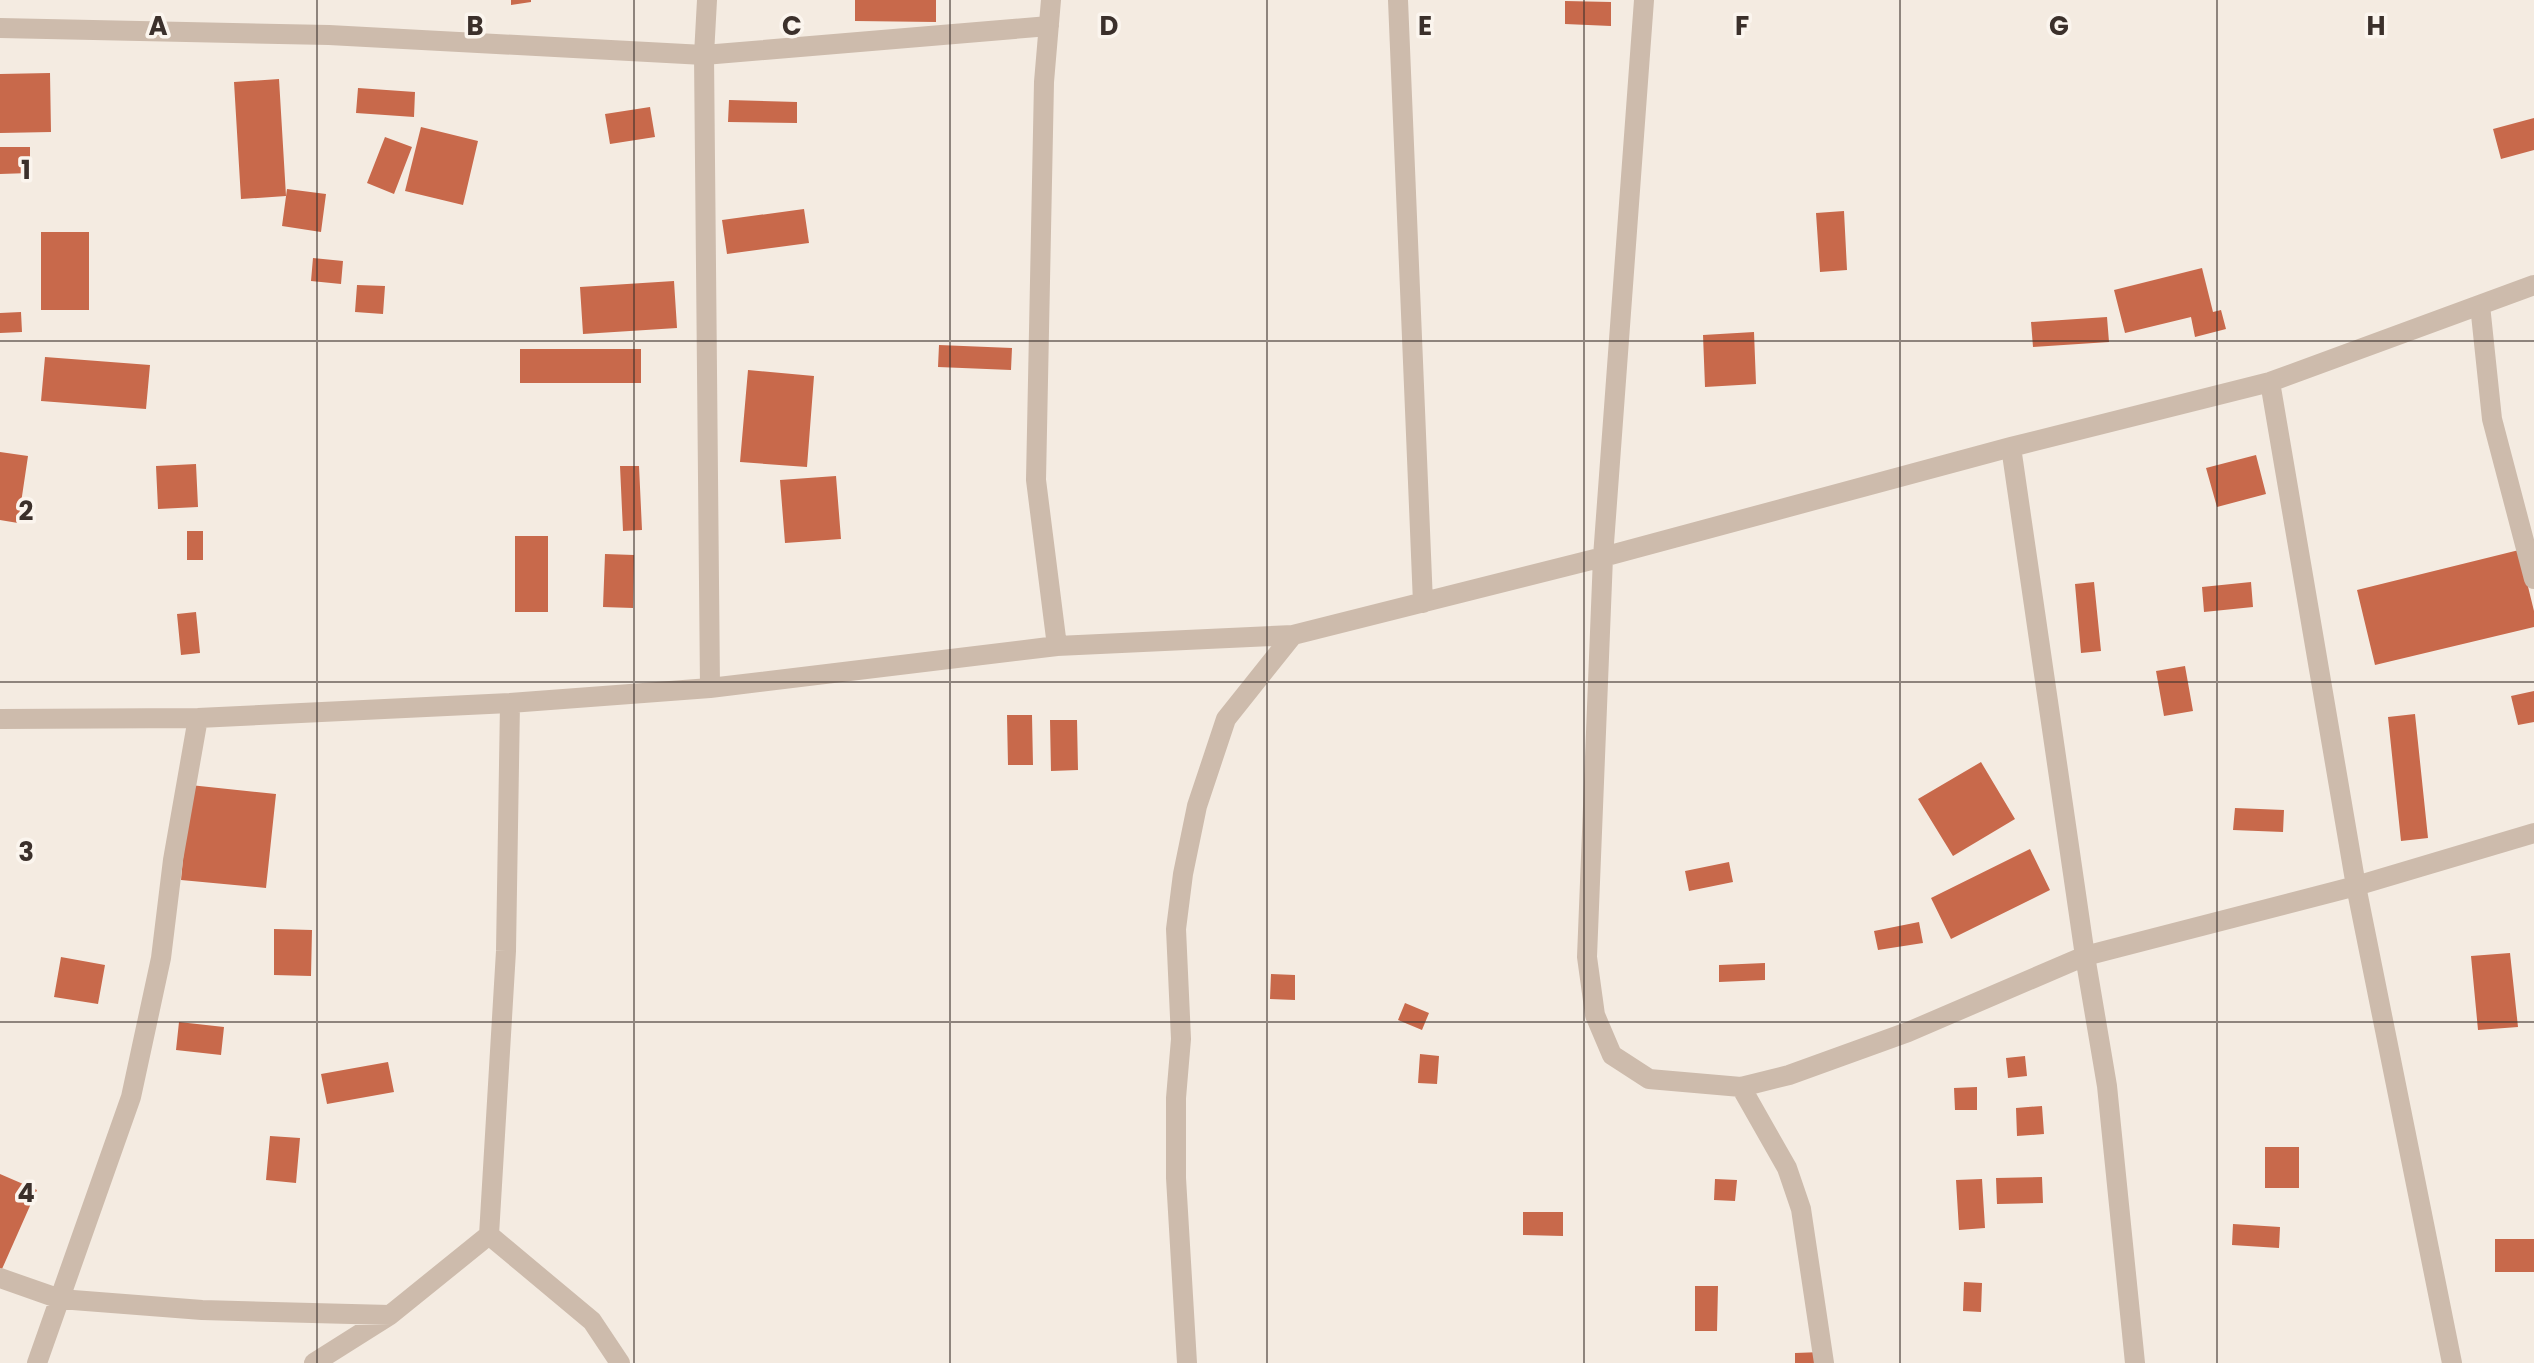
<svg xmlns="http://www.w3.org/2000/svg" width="2534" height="1363" viewBox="0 0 2534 1363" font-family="Poppins,sans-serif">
  <rect width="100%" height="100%" fill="#f4ebe1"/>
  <path fill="#c8694b" d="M 511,0 L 531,0 L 531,2 L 511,5 Z
    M 855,0 L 936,0 L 936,22 L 855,21 Z
    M 1565,1 L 1611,2 L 1611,26 L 1565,24 Z
    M 50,73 L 51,132 L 0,133 L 0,74 Z
    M 279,79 L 286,196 L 241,199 L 234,82 Z
    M 358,88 L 415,92 L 414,117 L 356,113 Z
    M 729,100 L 797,102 L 797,123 L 728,122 Z
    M 650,107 L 655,137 L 610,144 L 605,114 Z
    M 2534,118 L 2534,150 L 2501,159 L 2493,129 Z
    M 421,127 L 478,141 L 463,205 L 405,191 Z
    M 385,137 L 412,147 L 394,194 L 367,183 Z
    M 0,147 L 30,147 L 30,173 L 0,174 Z
    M 287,189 L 326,194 L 321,232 L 282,226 Z
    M 804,209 L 809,243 L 727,254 L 722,220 Z
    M 1844,211 L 1847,270 L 1820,272 L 1816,213 Z
    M 41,232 L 89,232 L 89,310 L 41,310 Z
    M 313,258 L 343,261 L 341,284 L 311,281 Z
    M 2202,268 L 2213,312 L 2221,310 L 2226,329 L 2195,337 L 2191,317 L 2125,333 L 2114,290 Z
    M 674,281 L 677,328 L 583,334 L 580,287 Z
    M 357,285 L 385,286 L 383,314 L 355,312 Z
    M 21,312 L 22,332 L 0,333 L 0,313 Z
    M 2107,317 L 2109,342 L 2033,347 L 2031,322 Z
    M 1754,332 L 1756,384 L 1705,387 L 1703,335 Z
    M 939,345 L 1012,348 L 1011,370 L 938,367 Z
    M 520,349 L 641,349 L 641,383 L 520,383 Z
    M 45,357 L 150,365 L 146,409 L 41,401 Z
    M 748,370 L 814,376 L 807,467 L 740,462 Z
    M 0,452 L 28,456 L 18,523 L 0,520 Z
    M 2256,455 L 2266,494 L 2217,507 L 2206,468 Z
    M 196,464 L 198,507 L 158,509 L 156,466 Z
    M 620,466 L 639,466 L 642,530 L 623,531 Z
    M 836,476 L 841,539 L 785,543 L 780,480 Z
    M 187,531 L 203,531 L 203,560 L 187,560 Z
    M 515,536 L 548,536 L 548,612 L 515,612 Z
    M 2519,550 L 2534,611 L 2534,627 L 2375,665 L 2357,590 Z
    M 605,554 L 634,555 L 633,608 L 603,607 Z
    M 2094,582 L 2101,651 L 2081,653 L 2075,584 Z
    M 2251,582 L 2253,607 L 2204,612 L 2202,587 Z
    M 196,612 L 200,653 L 181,655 L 177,614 Z
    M 2185,666 L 2193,711 L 2164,716 L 2156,671 Z
    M 2534,691 L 2534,722 L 2518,725 L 2511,696 Z
    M 2415,714 L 2428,838 L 2401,841 L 2388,717 Z
    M 1007,715 L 1032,715 L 1033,765 L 1008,765 Z
    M 1050,720 L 1077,720 L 1078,770 L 1051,771 Z
    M 1981,762 L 2015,819 L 1953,856 L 1918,799 Z
    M 190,785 L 276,794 L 266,888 L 181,880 Z
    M 2235,808 L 2284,810 L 2283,832 L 2233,830 Z
    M 2030,849 L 2050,890 L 1951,939 L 1931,898 Z
    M 1729,862 L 1733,882 L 1689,891 L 1685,871 Z
    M 1919,922 L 1923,943 L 1878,950 L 1874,931 Z
    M 274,929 L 312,930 L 311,976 L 274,975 Z
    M 2510,953 L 2518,1027 L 2478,1030 L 2471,956 Z
    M 61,957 L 105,965 L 98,1004 L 54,997 Z
    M 1765,963 L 1765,980 L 1719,982 L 1719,965 Z
    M 1271,974 L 1295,975 L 1295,1000 L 1270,999 Z
    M 1405,1003 L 1429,1013 L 1422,1030 L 1398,1020 Z
    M 179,1022 L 224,1027 L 221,1055 L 176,1050 Z
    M 1420,1054 L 1439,1056 L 1437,1084 L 1418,1083 Z
    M 2025,1056 L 2027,1076 L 2008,1078 L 2006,1058 Z
    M 388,1062 L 394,1092 L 327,1104 L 321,1074 Z
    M 1977,1087 L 1977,1110 L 1955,1110 L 1954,1088 Z
    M 2042,1106 L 2044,1134 L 2017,1136 L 2016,1108 Z
    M 270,1136 L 300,1138 L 296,1183 L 266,1180 Z
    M 2265,1147 L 2299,1147 L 2299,1188 L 2265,1188 Z
    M 0,1174 L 37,1190 L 2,1269 L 0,1268 Z
    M 2042,1177 L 2043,1203 L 1997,1204 L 1996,1178 Z
    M 1715,1179 L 1737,1180 L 1735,1201 L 1714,1200 Z
    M 1982,1179 L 1985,1228 L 1959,1230 L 1956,1180 Z
    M 1523,1212 L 1563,1212 L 1563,1236 L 1523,1235 Z
    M 2233,1224 L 2280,1227 L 2279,1248 L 2232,1245 Z
    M 2495,1239 L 2534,1239 L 2534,1272 L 2495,1272 Z
    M 1964,1282 L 1982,1283 L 1981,1312 L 1963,1311 Z
    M 1695,1286 L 1718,1286 L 1717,1331 L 1695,1331 Z
    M 1822,1352 L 1823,1363 L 1795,1363 L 1795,1353 Z"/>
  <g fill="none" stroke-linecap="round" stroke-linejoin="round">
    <path stroke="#cdbbac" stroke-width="20" d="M 707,0 L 704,55 L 710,688
      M 1051,0 L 1044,82 L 1036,480 L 1057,646
      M 1398,0 L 1423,603
      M 1644,0 L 1603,557 L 1587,957 L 1595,1015 L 1612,1055 L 1649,1079 L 1741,1087 L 1789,1075 L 1908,1032 L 2085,956 L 2356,886 L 2534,833
      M 0,28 L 329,35 L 704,55 L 1049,26
      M 2480,305 L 2492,419 L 2534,579
      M 2270,382 L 2356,886 L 2452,1363
      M 2011,447 L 2085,956 L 2107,1086 L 2135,1363
      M 0,719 L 198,718 L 510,703 L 710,688 L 1057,646 L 1293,635 L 1603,557 L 2011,447 L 2270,382 L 2534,285
      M 1741,1087 L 1787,1168 L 1801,1209 L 1824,1363
      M 489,1235 L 592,1321 L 620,1363
      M 0,1278 L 60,1299 L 202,1310 L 390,1315
      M 37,1363 L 131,1097 L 161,958 L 173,860 L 198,718
      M 314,1363 L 390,1315 L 489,1235 L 506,951 L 510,703
      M 1187,1363 L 1176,1178 L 1176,1098 L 1181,1039 L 1176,929 L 1183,874 L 1197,806 L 1226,719 L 1293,635"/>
  </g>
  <path fill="none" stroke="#3b302b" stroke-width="2" stroke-opacity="0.55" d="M 317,0 L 317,1363M 634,0 L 634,1363M 950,0 L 950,1363M 1267,0 L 1267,1363M 1584,0 L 1584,1363M 1900,0 L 1900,1363M 2217,0 L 2217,1363M 0,341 L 2534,341M 0,682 L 2534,682M 0,1022 L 2534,1022"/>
  <g font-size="26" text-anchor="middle" font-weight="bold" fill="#3b302b" stroke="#fbf5ee" stroke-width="7" stroke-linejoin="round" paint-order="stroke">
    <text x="158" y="35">A</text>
    <text x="475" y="35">B</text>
    <text x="792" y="35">C</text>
    <text x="1109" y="35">D</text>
    <text x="1425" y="35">E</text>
    <text x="1742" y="35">F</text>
    <text x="2059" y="35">G</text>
    <text x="2376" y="35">H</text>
    <text x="26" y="179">1</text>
    <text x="26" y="520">2</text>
    <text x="26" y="861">3</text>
    <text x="26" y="1202">4</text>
  </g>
</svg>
